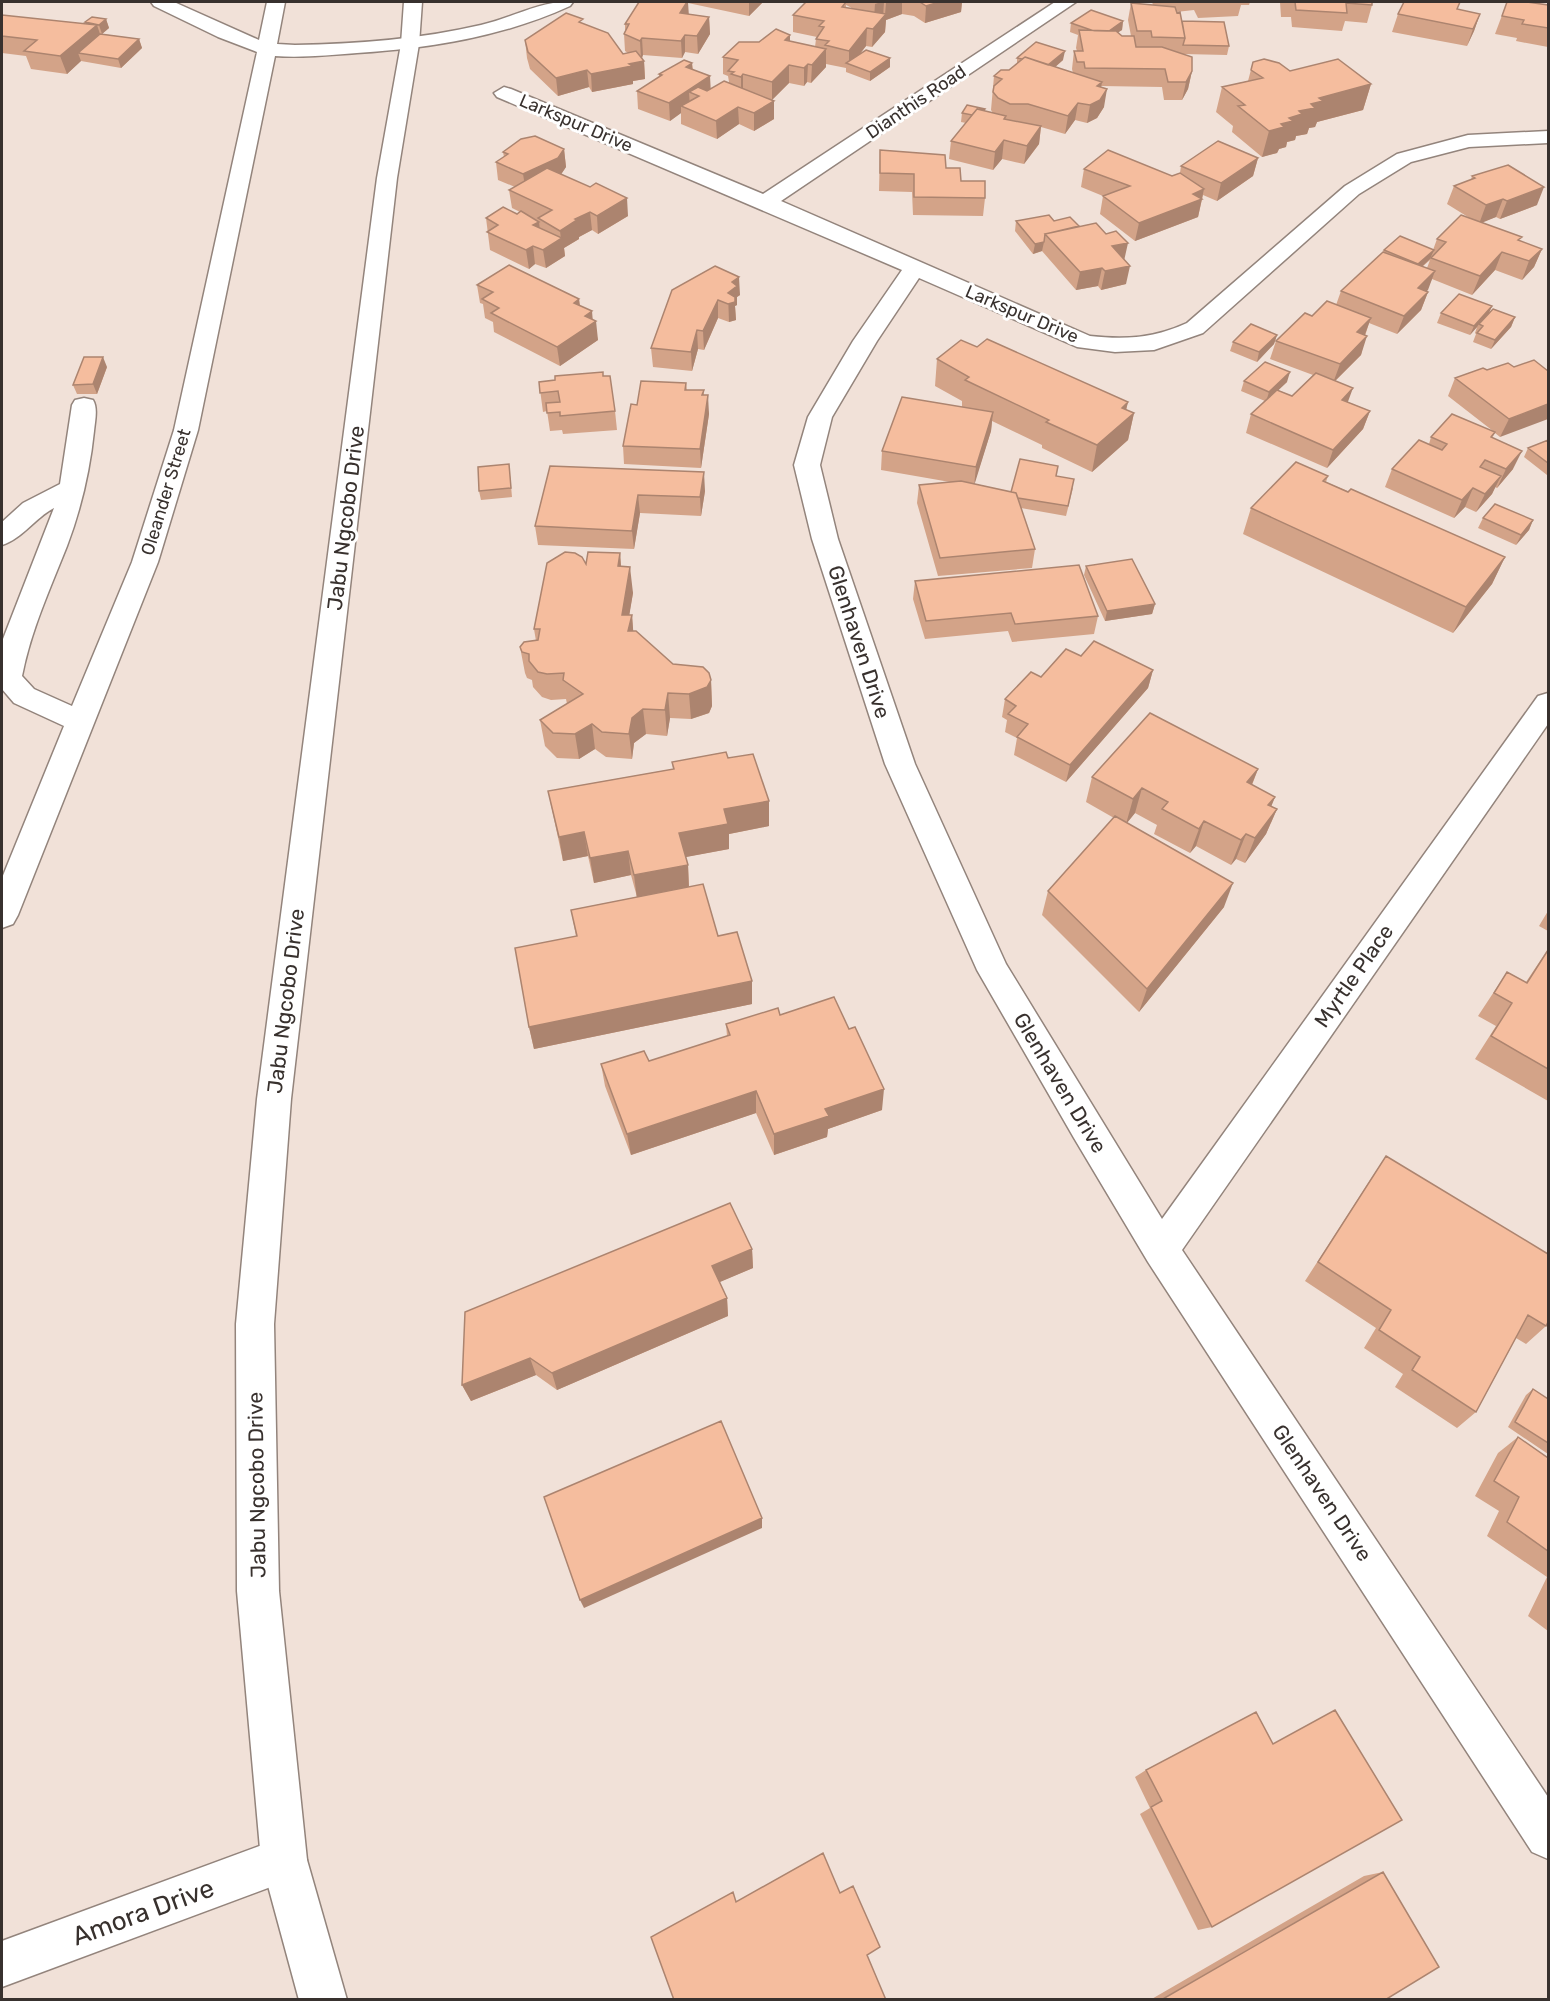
<svg xmlns="http://www.w3.org/2000/svg" width="1550" height="2001" viewBox="0 0 1550 2001" font-family="Rubik,sans-serif">
  <rect width="100%" height="100%" fill="#f1e1d8"/>
  <g fill="none" stroke-linecap="round" stroke-linejoin="round">
    <defs>
      <path id="minor" d="M 151,2 L 174,2 L 259,40 L 267,2 L 285,2 L 277,44 L 295,45 C 356,44 421,39 481,25 C 512,18 542,0 573,2 L 570,6 C 502,37 431,48 357,53 C 330,55 302,58 275,56 L 198,430 L 158,562 L 18,915 L 13,924 L 2,928 L 2,878 L 64,726 L 14,703 L 2,689 L 3,639 L 54,508 C 35,518 22,539 2,545 L 2,522 L 23,503 L 60,484 L 72,405 L 75,400 L 84,398 L 93,400 C 98,408 95,421 94,431 C 90,470 81,509 67,546 C 50,589 31,630 22,676 L 34,689 L 72,706 L 132,562 L 174,430 L 257,52 L 218,37 L 154,6 Z
        M 1055,2 L 1076,2 L 781,201 L 1090,336 C 1126,340 1154,338 1187,323 L 1345,186 L 1397,154 L 1468,135 L 1548,131 L 1548,143 L 1469,147 L 1411,162 L 1359,194 L 1203,333 L 1154,350 L 1115,352 L 1077,347 L 919,278 L 877,341 L 832,417 L 820,465 L 838,539 L 915,764 L 1006,964 L 1162,1219 L 1538,696 L 1548,693 L 1548,724 L 1182,1250 L 1548,1797 L 1548,1859 L 1532,1852 L 1148,1262 L 1074,1138 L 977,970 L 885,764 L 812,539 L 794,465 L 808,417 L 853,341 L 902,270 L 497,97 L 494,93 L 504,87 L 511,89 L 763,194 Z
        M 284,1837 L 300,1844 L 307,1860 L 300,1876 L 2,1987 L 2,1941 Z"/>
      <path id="major" d="M 404,2 L 422,2 L 419,44 L 397,178 L 291,1099 L 274,1324 L 279,1591 L 307,1860 L 347,2000 L 299,2000 L 261,1860 L 237,1591 L 236,1324 L 257,1099 L 377,178 L 401,44 Z"/>
    </defs>
    <use href="#minor" stroke="#93847c" stroke-width="3"/>
    <use href="#major" stroke="#93847c" stroke-width="3"/>
    <use href="#minor" fill="#fff" fill-rule="evenodd"/>
    <use href="#major" fill="#fff" fill-rule="evenodd"/>
  </g>
  <path fill="#d3a388" fill-rule="evenodd" d="M 639,2 L 763,2 L 749,16 L 688,3 L 688,14 L 709,17 L 710,34 L 698,54 L 685,52 L 682,58 L 643,55 L 642,59 L 644,61 L 645,79 L 633,81 L 633,84 L 592,92 L 589,87 L 558,96 L 530,69 L 527,58 L 525,40 L 584,24 L 623,54 L 628,53 L 625,51 L 624,34 L 625,31 L 625,24 Z
    M 806,2 L 962,2 L 961,12 L 925,23 L 914,16 L 902,14 L 886,20 L 885,32 L 872,47 L 866,46 L 860,54 L 890,67 L 870,81 L 846,72 L 846,68 L 826,64 L 826,67 L 811,83 L 807,82 L 804,86 L 789,83 L 772,100 L 774,119 L 754,131 L 739,124 L 717,139 L 681,124 L 681,113 L 670,121 L 638,109 L 637,91 L 659,77 L 659,74 L 692,63 L 693,70 L 710,76 L 710,89 L 729,82 L 728,76 L 723,74 L 723,57 L 759,42 L 790,35 L 790,41 L 815,47 L 816,39 L 817,37 L 793,32 L 793,15 ZM 846,5 L 850,7 L 853,9 L 846,8 Z
    M 1152,2 L 1250,2 L 1249,5 L 1241,5 L 1238,16 L 1198,18 L 1194,10 L 1176,12 L 1182,21 L 1229,46 L 1227,55 L 1183,54 L 1192,71 L 1188,89 L 1182,100 L 1164,100 L 1162,87 L 1101,86 L 1104,107 L 1097,118 L 1087,123 L 1075,120 L 1065,134 L 1041,127 L 1039,144 L 1024,164 L 1002,159 L 993,170 L 949,159 L 951,141 L 966,123 L 961,122 L 962,113 L 993,113 L 991,110 L 994,76 L 1009,70 L 1017,64 L 1017,58 L 1063,60 L 1055,67 L 1073,73 L 1072,69 L 1074,51 L 1077,51 L 1076,48 L 1078,35 L 1070,32 L 1071,23 L 1123,21 L 1122,30 L 1118,32 L 1122,36 L 1131,36 L 1128,20 L 1131,3 L 1153,5 Z
    M 1280,2 L 1372,2 L 1372,5 L 1367,23 L 1345,21 L 1342,31 L 1292,27 L 1291,17 L 1281,17 Z
    M 1507,2 L 1548,5 L 1548,47 L 1516,41 L 1517,38 L 1495,34 Z
    M 1458,10 L 1480,14 L 1474,31 L 1467,46 L 1392,32 L 1398,14 Z
    M 2,15 L 86,24 L 85,22 L 106,19 L 109,28 L 102,34 L 139,39 L 142,48 L 121,68 L 81,61 L 67,74 L 31,69 L 26,56 L 2,53 Z
    M 1253,62 L 1290,71 L 1371,84 L 1363,110 L 1317,122 L 1315,127 L 1309,128 L 1307,134 L 1296,136 L 1295,140 L 1287,142 L 1286,147 L 1279,149 L 1277,153 L 1262,157 L 1232,132 L 1233,126 L 1216,112 L 1222,87 L 1248,81 Z
    M 564,149 L 566,167 L 561,174 L 628,216 L 598,234 L 592,230 L 579,237 L 579,239 L 564,248 L 565,256 L 546,268 L 535,264 L 529,269 L 490,250 L 486,218 L 517,214 L 520,212 L 512,208 L 509,190 L 515,187 L 498,180 L 496,162 L 504,157 L 503,152 Z
    M 880,150 L 946,168 L 961,181 L 985,198 L 983,216 L 913,215 L 912,192 L 879,191 Z
    M 1258,158 L 1253,176 L 1217,201 L 1203,195 L 1198,217 L 1135,241 L 1100,214 L 1103,196 L 1081,187 L 1084,169 L 1172,176 L 1180,173 L 1181,166 Z
    M 1472,176 L 1537,205 L 1500,219 L 1496,217 L 1482,222 L 1520,241 L 1542,249 L 1534,267 L 1522,280 L 1495,270 L 1472,295 L 1432,279 L 1426,291 L 1428,292 L 1421,310 L 1397,334 L 1369,323 L 1365,336 L 1361,355 L 1335,381 L 1348,402 L 1370,411 L 1363,429 L 1327,468 L 1246,433 L 1251,414 L 1265,401 L 1241,391 L 1244,381 L 1287,382 L 1278,390 L 1292,396 L 1313,375 L 1270,359 L 1276,341 L 1312,316 L 1336,305 L 1341,291 L 1383,252 L 1384,250 L 1433,250 L 1437,239 L 1468,217 L 1447,204 L 1454,186 L 1471,180 ZM 1430,260 L 1427,268 L 1422,267 Z
    M 1016,221 L 1054,221 L 1079,226 L 1124,260 L 1126,284 L 1101,290 L 1098,286 L 1076,290 L 1042,251 L 1033,254 L 1015,231 Z
    M 477,285 L 579,299 L 580,306 L 592,320 L 598,340 L 560,366 L 494,332 L 493,322 L 485,318 L 483,304 L 480,303 Z
    M 672,290 L 740,295 L 737,297 L 737,305 L 735,306 L 736,320 L 729,322 L 718,318 L 704,350 L 698,349 L 692,371 L 653,367 L 651,348 Z
    M 1492,306 L 1489,313 L 1515,317 L 1511,327 L 1491,349 L 1473,342 L 1476,334 L 1475,333 L 1477,327 L 1470,335 L 1437,323 L 1441,313 Z
    M 1277,335 L 1274,344 L 1257,362 L 1230,351 L 1233,342 Z
    M 977,347 L 1128,402 L 1126,410 L 1134,413 L 1128,440 L 1092,472 L 1042,448 L 1042,445 L 992,421 L 991,431 L 974,484 L 1011,492 L 1057,476 L 1073,488 L 1066,516 L 1021,508 L 1035,549 L 1032,568 L 938,576 L 917,503 L 919,485 L 950,482 L 881,470 L 882,451 L 962,407 L 962,401 L 935,386 L 937,359 Z
    M 107,367 L 97,394 L 77,394 L 73,385 Z
    M 1514,367 L 1548,371 L 1500,437 L 1495,433 L 1492,438 L 1513,469 L 1497,488 L 1495,487 L 1492,494 L 1476,512 L 1465,507 L 1454,518 L 1385,487 L 1392,469 L 1429,444 L 1431,437 L 1493,431 L 1448,396 L 1455,378 L 1487,370 Z
    M 603,376 L 615,411 L 617,430 L 563,434 L 562,430 L 550,431 L 547,411 L 543,412 L 539,382 Z
    M 686,383 L 687,390 L 704,390 L 704,395 L 709,414 L 701,468 L 624,464 L 623,446 L 637,405 Z
    M 1548,440 L 1548,474 L 1547,475 L 1524,457 L 1528,448 Z
    M 509,464 L 512,497 L 481,500 L 479,491 Z
    M 550,466 L 705,491 L 701,516 L 640,513 L 634,549 L 538,545 L 535,526 Z
    M 1328,476 L 1326,482 L 1505,557 L 1492,584 L 1453,633 L 1243,534 L 1251,508 Z
    M 1483,518 L 1533,520 L 1529,530 L 1516,545 L 1478,528 Z
    M 620,553 L 621,566 L 633,593 L 629,615 L 632,615 L 633,631 L 673,664 L 711,680 L 712,706 L 709,713 L 691,719 L 670,718 L 667,736 L 646,734 L 634,743 L 632,759 L 606,757 L 595,749 L 579,759 L 557,758 L 545,746 L 540,720 L 567,704 L 566,699 L 551,700 L 542,697 L 533,687 L 532,680 L 527,678 L 525,673 L 520,647 L 536,641 L 534,629 L 586,564 Z
    M 1086,566 L 1155,604 L 1152,614 L 1105,621 L 1084,575 Z
    M 915,581 L 1098,616 L 1094,634 L 1012,642 L 1008,631 L 925,639 L 913,599 Z
    M 1081,656 L 1153,670 L 1148,688 L 1066,782 L 1014,755 L 1017,738 L 1005,732 L 1007,720 L 1002,717 L 1005,699 L 1041,677 Z
    M 728,758 L 769,801 L 769,826 L 729,834 L 729,849 L 685,857 L 688,865 L 689,887 L 718,936 L 752,981 L 752,1004 L 534,1049 L 529,1027 L 576,936 L 571,910 L 637,897 L 631,875 L 594,883 L 588,856 L 563,861 L 548,791 L 673,769 L 672,762 Z
    M 1258,769 L 1252,785 L 1275,797 L 1271,806 L 1277,809 L 1266,834 L 1245,863 L 1236,859 L 1231,865 L 1196,846 L 1190,853 L 1154,834 L 1157,825 L 1135,813 L 1127,823 L 1224,907 L 1139,1012 L 1042,915 L 1048,891 L 1114,818 L 1086,802 L 1092,777 Z
    M 1548,911 L 1548,931 L 1539,926 Z
    M 1548,949 L 1548,1101 L 1475,1059 L 1496,1026 L 1478,1016 L 1507,972 L 1526,982 Z
    M 780,1015 L 882,1110 L 828,1129 L 827,1137 L 774,1155 L 756,1113 L 631,1155 L 605,1086 L 601,1064 L 649,1061 L 727,1036 L 726,1024 Z
    M 1386,1156 L 1546,1326 L 1526,1344 L 1516,1338 L 1476,1412 L 1457,1428 L 1395,1387 L 1403,1374 L 1364,1348 L 1376,1328 L 1305,1281 L 1372,1177 Z
    M 752,1249 L 753,1268 L 719,1282 L 727,1298 L 728,1316 L 557,1390 L 536,1375 L 471,1401 L 462,1385 Z
    M 1533,1389 L 1548,1399 L 1548,1454 L 1508,1427 L 1526,1395 Z
    M 1518,1437 L 1548,1458 L 1548,1631 L 1528,1616 L 1547,1577 L 1487,1536 L 1499,1511 L 1475,1496 L 1498,1453 Z
    M 1273,1744 L 1212,1927 L 1198,1930 L 1140,1814 L 1150,1808 L 1135,1777 L 1146,1770 Z
    M 1383,1872 L 1385,2000 L 1150,2000 L 1364,1876 Z"/>
  <path fill="#ac846f" d="M 687,2 L 688,2 L 689,17 L 680,13 Z
    M 749,2 L 763,2 L 749,16 Z
    M 881,2 L 884,2 L 883,18 L 885,15 L 886,3 L 889,2 L 902,2 L 902,14 L 886,20 L 885,32 L 872,47 L 875,4 Z
    M 939,2 L 962,2 L 961,12 L 925,23 L 926,6 Z
    M 1480,14 L 1474,31 L 1467,46 L 1473,29 Z
    M 709,17 L 710,34 L 698,54 L 697,36 Z
    M 106,19 L 109,28 L 102,34 L 99,25 Z
    M 1123,21 L 1122,30 L 1102,43 L 1104,34 Z
    M 97,25 L 103,43 L 78,53 L 81,61 L 67,74 L 60,56 Z
    M 867,28 L 866,46 L 851,65 L 849,64 L 849,51 Z
    M 685,35 L 685,52 L 682,58 L 681,41 Z
    M 790,35 L 790,52 L 785,40 Z
    M 642,38 L 643,55 L 641,59 L 640,41 Z
    M 139,39 L 142,48 L 121,68 L 118,59 Z
    M 826,49 L 826,67 L 811,83 L 812,65 Z
    M 1065,51 L 1063,60 L 1045,76 L 1046,67 Z
    M 890,58 L 890,67 L 870,81 L 870,72 Z
    M 644,61 L 645,79 L 633,81 L 633,84 L 592,92 L 591,74 L 629,64 Z
    M 692,63 L 693,81 L 686,67 Z
    M 808,64 L 807,82 L 804,86 L 804,68 Z
    M 789,65 L 789,83 L 772,100 L 772,82 Z
    M 587,70 L 589,87 L 558,96 L 556,78 Z
    M 1192,71 L 1188,89 L 1182,100 L 1186,82 Z
    M 743,74 L 743,92 L 741,95 L 741,77 Z
    M 710,76 L 711,94 L 699,96 L 689,92 L 690,107 L 681,106 L 681,113 L 670,121 L 669,103 Z
    M 1102,82 L 1099,100 L 1107,89 L 1104,107 L 1097,118 L 1087,123 L 1090,105 L 1097,86 Z
    M 1371,84 L 1363,110 L 1317,122 L 1315,127 L 1309,128 L 1307,134 L 1296,136 L 1295,140 L 1287,142 L 1286,147 L 1279,149 L 1277,153 L 1262,157 L 1269,131 L 1281,124 L 1299,111 L 1311,104 L 1319,98 Z
    M 774,101 L 774,119 L 754,131 L 754,113 Z
    M 1078,103 L 1075,120 L 1065,134 L 1068,116 Z
    M 738,107 L 739,124 L 717,139 L 716,121 Z
    M 1041,126 L 1039,144 L 1024,164 L 1027,146 Z
    M 1004,140 L 1002,159 L 993,170 L 995,152 Z
    M 564,149 L 566,167 L 560,176 L 526,192 L 523,174 Z
    M 1258,158 L 1253,176 L 1217,201 L 1221,183 Z
    M 1544,187 L 1537,205 L 1500,219 L 1507,201 Z
    M 1204,189 L 1198,217 L 1135,241 L 1139,223 L 1193,194 Z
    M 627,198 L 628,216 L 598,234 L 597,216 Z
    M 1503,199 L 1496,217 L 1479,224 L 1486,205 Z
    M 590,212 L 592,230 L 579,237 L 579,239 L 564,248 L 565,256 L 546,268 L 543,250 L 561,239 L 560,231 L 575,219 Z
    M 539,222 L 541,240 L 533,225 Z
    M 1044,242 L 1042,251 L 1033,254 L 1035,244 Z
    M 1128,243 L 1124,261 L 1112,246 Z
    M 533,246 L 535,264 L 529,269 L 526,250 Z
    M 1542,249 L 1534,267 L 1522,280 L 1529,261 Z
    M 1434,250 L 1430,259 L 1415,273 L 1418,264 Z
    M 1502,252 L 1495,270 L 1472,295 L 1480,276 Z
    M 1130,266 L 1126,284 L 1101,290 L 1105,271 Z
    M 1102,268 L 1098,286 L 1076,290 L 1080,272 Z
    M 1435,271 L 1428,290 L 1411,306 L 1418,288 Z
    M 739,277 L 740,295 L 737,297 L 737,305 L 735,306 L 736,320 L 729,322 L 728,293 L 732,282 Z
    M 1428,292 L 1421,310 L 1397,334 L 1404,316 Z
    M 579,299 L 581,317 L 574,303 Z
    M 718,300 L 718,318 L 704,350 L 703,331 Z
    M 1492,306 L 1488,315 L 1479,324 L 1477,327 L 1470,335 L 1474,326 Z
    M 592,311 L 593,323 L 596,321 L 598,340 L 560,366 L 557,347 L 585,316 Z
    M 1515,317 L 1511,327 L 1491,349 L 1495,340 Z
    M 1371,318 L 1364,337 L 1357,332 Z
    M 697,330 L 698,349 L 692,371 L 691,352 Z
    M 1277,335 L 1274,344 L 1257,362 L 1259,352 Z
    M 1367,336 L 1361,355 L 1333,383 L 1340,364 Z
    M 103,357 L 107,367 L 97,394 L 93,384 Z
    M 1290,372 L 1287,382 L 1266,402 L 1269,392 Z
    M 1353,388 L 1346,407 L 1342,400 Z
    M 708,395 L 709,414 L 701,468 L 700,449 Z
    M 1128,402 L 1123,422 L 1134,413 L 1128,440 L 1092,472 L 1097,445 L 1122,408 Z
    M 1548,404 L 1548,419 L 1500,437 L 1509,419 Z
    M 1370,411 L 1363,429 L 1327,468 L 1333,450 Z
    M 993,412 L 991,431 L 974,486 L 976,467 Z
    M 1522,451 L 1513,469 L 1497,488 L 1506,469 Z
    M 704,472 L 705,491 L 701,516 L 700,497 Z
    M 1501,476 L 1492,494 L 1476,512 L 1485,494 Z
    M 1473,488 L 1465,507 L 1454,518 L 1462,500 Z
    M 638,495 L 640,513 L 634,549 L 632,531 Z
    M 1533,520 L 1529,530 L 1516,545 L 1521,535 Z
    M 620,553 L 622,580 L 618,566 Z
    M 1505,557 L 1492,584 L 1453,633 L 1466,607 Z
    M 630,567 L 633,593 L 625,641 L 622,615 Z
    M 1155,604 L 1152,614 L 1105,621 L 1107,611 Z
    M 632,615 L 634,641 L 628,631 Z
    M 1153,670 L 1148,688 L 1066,782 L 1070,765 Z
    M 711,680 L 712,706 L 709,713 L 691,719 L 689,694 Z
    M 668,693 L 670,718 L 667,736 L 665,710 Z
    M 643,709 L 646,734 L 634,743 L 632,759 L 629,734 L 632,718 Z
    M 592,724 L 595,749 L 579,759 L 575,734 Z
    M 1258,769 L 1248,794 L 1247,782 Z
    M 1142,788 L 1135,813 L 1126,824 L 1133,799 Z
    M 1275,797 L 1265,822 L 1268,805 Z
    M 769,801 L 769,826 L 729,834 L 729,849 L 681,858 L 679,833 L 724,809 Z
    M 1277,809 L 1266,834 L 1245,863 L 1255,838 Z
    M 1204,821 L 1196,846 L 1190,853 L 1199,829 Z
    M 584,832 L 588,856 L 563,861 L 559,837 Z
    M 1246,834 L 1236,859 L 1231,865 L 1241,840 Z
    M 628,851 L 631,875 L 594,883 L 590,858 Z
    M 688,865 L 689,889 L 637,899 L 634,875 Z
    M 1233,883 L 1224,907 L 1139,1012 L 1147,989 Z
    M 752,981 L 752,1004 L 534,1049 L 529,1027 Z
    M 884,1089 L 882,1110 L 828,1129 L 827,1137 L 774,1155 L 774,1134 L 825,1109 Z
    M 756,1091 L 756,1113 L 631,1155 L 627,1134 Z
    M 752,1249 L 753,1268 L 713,1285 L 712,1266 Z
    M 727,1298 L 728,1316 L 557,1390 L 552,1373 Z
    M 530,1358 L 536,1375 L 471,1401 L 462,1385 Z
    M 762,1518 L 762,1528 L 584,1608 L 580,1600 Z"/>
  <path fill="#f5bd9e" stroke="#ac846f" stroke-width="1.5" d="M 639,2 L 687,2 L 680,13 L 709,17 L 697,36 L 685,35 L 681,41 L 642,38 L 640,41 L 624,34 L 629,24 L 625,24 Z
    M 806,2 L 846,2 L 842,7 L 886,14 L 873,29 L 867,28 L 849,51 L 825,45 L 829,41 L 816,39 L 824,27 L 819,26 L 824,21 L 793,15 Z
    M 920,2 L 939,2 L 926,6 Z
    M 1295,2 L 1372,2 L 1372,5 L 1346,3 L 1347,13 L 1296,10 Z
    M 1404,2 L 1460,2 L 1457,9 L 1480,14 L 1473,29 L 1398,14 Z
    M 1507,2 L 1527,2 L 1548,5 L 1548,28 L 1522,24 L 1524,20 L 1502,16 Z
    M 1131,3 L 1175,7 L 1177,13 L 1180,12 L 1185,38 L 1152,37 L 1151,31 L 1137,31 Z
    M 1091,10 L 1123,21 L 1109,31 L 1094,31 L 1071,23 Z
    M 566,13 L 583,19 L 579,22 L 608,33 L 623,54 L 636,51 L 644,61 L 629,64 L 632,66 L 591,74 L 587,70 L 556,78 L 528,52 L 525,40 Z
    M 2,15 L 97,25 L 60,56 L 24,51 L 37,40 L 2,36 Z
    M 92,17 L 106,19 L 99,25 L 85,22 Z
    M 1182,21 L 1224,22 L 1229,46 L 1183,45 L 1185,38 Z
    M 776,29 L 790,35 L 785,40 L 826,49 L 812,65 L 808,64 L 804,68 L 789,65 L 772,82 L 743,74 L 741,77 L 731,74 L 734,72 L 728,71 L 738,60 L 723,57 L 739,42 L 759,42 Z
    M 1079,30 L 1116,31 L 1122,36 L 1134,36 L 1136,47 L 1162,47 L 1192,57 L 1192,71 L 1186,82 L 1168,82 L 1165,69 L 1085,68 L 1084,62 L 1077,62 L 1074,51 L 1083,51 Z
    M 100,34 L 139,39 L 118,59 L 78,53 Z
    M 1036,42 L 1065,51 L 1048,65 L 1025,57 L 1022,59 L 1017,58 Z
    M 866,50 L 890,58 L 870,72 L 846,63 Z
    M 1025,57 L 1102,82 L 1097,86 L 1107,89 L 1100,100 L 1090,105 L 1078,103 L 1068,116 L 1028,104 L 1010,104 L 998,98 L 993,92 L 994,86 L 1002,79 L 994,76 L 1001,70 L 1009,70 Z
    M 1264,59 L 1279,63 L 1290,71 L 1338,59 L 1371,84 L 1319,98 L 1323,101 L 1311,104 L 1315,108 L 1299,111 L 1302,114 L 1289,118 L 1293,121 L 1281,124 L 1284,127 L 1269,131 L 1238,106 L 1245,105 L 1222,87 L 1263,78 L 1251,70 L 1253,62 Z
    M 684,60 L 692,63 L 686,67 L 710,76 L 669,103 L 637,91 L 662,75 L 659,74 Z
    M 724,81 L 774,101 L 754,113 L 738,107 L 716,121 L 681,106 L 699,96 L 689,92 L 698,87 L 707,91 Z
    M 967,105 L 985,109 L 984,110 L 977,109 L 972,115 L 962,113 Z
    M 977,109 L 1006,116 L 1004,119 L 1041,126 L 1027,146 L 1004,140 L 995,152 L 951,141 Z
    M 535,136 L 564,149 L 558,158 L 523,174 L 496,162 L 508,154 L 503,152 L 521,139 Z
    M 1218,141 L 1258,158 L 1221,183 L 1181,166 Z
    M 880,150 L 945,155 L 946,168 L 960,168 L 961,181 L 985,181 L 985,198 L 914,197 L 914,174 L 880,173 Z
    M 1108,150 L 1172,176 L 1180,173 L 1204,189 L 1193,194 L 1202,199 L 1139,223 L 1103,196 L 1130,186 L 1084,169 Z
    M 1508,165 L 1544,187 L 1507,201 L 1503,199 L 1486,205 L 1454,186 L 1475,178 L 1472,176 Z
    M 547,168 L 590,187 L 596,183 L 627,198 L 597,216 L 590,212 L 575,219 L 577,220 L 560,231 L 538,218 L 552,210 L 509,190 Z
    M 503,207 L 517,214 L 521,211 L 539,222 L 533,225 L 562,238 L 543,250 L 533,246 L 526,250 L 487,232 L 498,225 L 486,218 Z
    M 1049,215 L 1054,221 L 1070,217 L 1079,226 L 1045,234 L 1044,242 L 1035,244 L 1016,221 Z
    M 1461,215 L 1522,237 L 1518,240 L 1542,249 L 1529,261 L 1502,252 L 1480,276 L 1431,258 L 1446,242 L 1437,239 Z
    M 1096,223 L 1106,234 L 1116,231 L 1128,243 L 1112,246 L 1130,266 L 1105,271 L 1102,268 L 1080,272 L 1045,234 Z
    M 1400,236 L 1434,250 L 1418,264 L 1384,250 Z
    M 1383,252 L 1435,271 L 1418,288 L 1428,292 L 1404,316 L 1341,291 Z
    M 509,265 L 579,299 L 574,303 L 592,311 L 585,316 L 596,321 L 557,347 L 491,313 L 499,308 L 482,299 L 493,292 L 477,285 Z
    M 715,266 L 739,277 L 732,282 L 737,286 L 728,293 L 735,297 L 735,302 L 728,304 L 718,300 L 703,331 L 697,330 L 691,352 L 651,348 L 672,290 Z
    M 1459,294 L 1492,306 L 1474,326 L 1441,313 Z
    M 1327,301 L 1371,318 L 1357,332 L 1367,336 L 1340,364 L 1276,341 L 1305,313 L 1312,316 Z
    M 1493,309 L 1515,317 L 1495,340 L 1477,333 L 1483,326 L 1479,324 Z
    M 1251,324 L 1277,335 L 1259,352 L 1233,342 Z
    M 987,339 L 1128,402 L 1122,408 L 1134,413 L 1097,445 L 1046,422 L 1049,420 L 965,380 L 969,377 L 937,359 L 961,340 L 977,347 Z
    M 84,357 L 103,357 L 93,384 L 73,385 Z
    M 1534,360 L 1548,371 L 1548,404 L 1509,419 L 1455,378 L 1483,368 L 1487,370 L 1508,363 L 1514,367 Z
    M 1265,362 L 1290,372 L 1269,392 L 1244,381 Z
    M 603,372 L 603,376 L 610,376 L 615,411 L 560,416 L 560,412 L 547,413 L 546,403 L 560,402 L 558,391 L 540,393 L 539,382 L 555,380 L 555,376 Z
    M 1316,373 L 1353,388 L 1342,400 L 1370,411 L 1333,450 L 1251,414 L 1277,390 L 1292,396 Z
    M 641,381 L 686,383 L 685,390 L 704,390 L 702,395 L 708,395 L 700,449 L 623,446 L 631,404 L 637,405 Z
    M 902,397 L 993,412 L 976,467 L 882,451 Z
    M 1452,414 L 1495,432 L 1491,437 L 1522,451 L 1506,469 L 1485,460 L 1480,467 L 1501,476 L 1485,494 L 1473,488 L 1462,500 L 1392,469 L 1419,440 L 1442,450 L 1447,444 L 1431,437 Z
    M 1548,440 L 1548,463 L 1528,448 Z
    M 1020,459 L 1058,466 L 1056,476 L 1074,479 L 1068,506 L 1018,498 L 1016,493 L 1011,492 Z
    M 1296,462 L 1328,476 L 1323,481 L 1348,492 L 1351,489 L 1505,557 L 1466,607 L 1251,508 Z
    M 509,464 L 511,488 L 479,491 L 478,467 Z
    M 550,466 L 704,472 L 700,497 L 638,495 L 632,531 L 535,526 Z
    M 961,481 L 1016,493 L 1035,549 L 940,558 L 919,485 Z
    M 1495,504 L 1533,520 L 1521,535 L 1483,518 Z
    M 565,552 L 575,553 L 582,557 L 586,564 L 588,552 L 620,553 L 618,566 L 630,567 L 622,615 L 632,615 L 628,631 L 636,631 L 673,664 L 703,667 L 709,673 L 711,680 L 707,687 L 689,694 L 668,693 L 665,710 L 643,709 L 632,718 L 629,734 L 602,732 L 592,724 L 575,734 L 553,733 L 540,720 L 583,694 L 563,680 L 564,673 L 547,674 L 538,672 L 529,661 L 529,654 L 522,652 L 520,647 L 524,642 L 538,640 L 540,629 L 534,629 L 547,563 Z
    M 1132,559 L 1155,604 L 1107,611 L 1086,566 Z
    M 1079,565 L 1098,616 L 1015,624 L 1011,613 L 926,621 L 915,581 Z
    M 1094,641 L 1153,670 L 1070,765 L 1017,737 L 1028,724 L 1008,714 L 1016,706 L 1005,699 L 1031,672 L 1041,677 L 1066,649 L 1081,656 Z
    M 1150,713 L 1258,769 L 1247,782 L 1275,797 L 1268,805 L 1277,809 L 1255,838 L 1246,834 L 1241,840 L 1204,821 L 1199,829 L 1162,809 L 1168,802 L 1142,788 L 1133,799 L 1092,777 Z
    M 726,752 L 728,758 L 753,754 L 769,801 L 724,809 L 728,824 L 679,833 L 688,865 L 634,875 L 628,851 L 590,858 L 584,832 L 559,837 L 548,791 L 674,769 L 672,762 Z
    M 1115,816 L 1233,883 L 1147,989 L 1048,891 Z
    M 703,884 L 718,936 L 737,932 L 752,981 L 529,1027 L 515,948 L 577,936 L 571,910 Z
    M 1548,950 L 1548,1069 L 1491,1036 L 1512,1003 L 1494,993 L 1507,972 L 1527,983 Z
    M 834,997 L 849,1029 L 855,1027 L 884,1089 L 825,1109 L 829,1116 L 774,1134 L 756,1091 L 627,1134 L 601,1064 L 644,1051 L 649,1061 L 730,1035 L 726,1024 L 778,1008 L 780,1015 Z
    M 1386,1156 L 1548,1254 L 1548,1322 L 1546,1326 L 1528,1315 L 1476,1412 L 1412,1370 L 1420,1357 L 1379,1330 L 1391,1310 L 1318,1262 Z
    M 730,1203 L 752,1249 L 712,1266 L 727,1298 L 552,1373 L 530,1358 L 462,1385 L 465,1312 Z
    M 1533,1389 L 1548,1399 L 1548,1443 L 1515,1422 Z
    M 721,1421 L 762,1518 L 580,1600 L 544,1497 Z
    M 1518,1437 L 1548,1458 L 1548,1551 L 1507,1522 L 1519,1497 L 1494,1481 Z
    M 1335,1710 L 1402,1820 L 1212,1927 L 1151,1807 L 1162,1801 L 1146,1770 L 1256,1712 L 1273,1744 Z
    M 823,1853 L 840,1893 L 853,1886 L 880,1947 L 867,1955 L 886,2000 L 674,2000 L 651,1937 L 733,1892 L 736,1902 Z
    M 1383,1872 L 1439,1967 L 1385,2000 L 1161,2000 Z"/>
  <g text-anchor="middle" stroke-width="6" stroke-linejoin="round" paint-order="stroke">
    <g font-size="18" fill="#38312e" stroke="#fff">
      <text transform="translate(916 102) rotate(-34)" y="6">Dianthis Road</text>
      <text transform="translate(576 123) rotate(23)" y="6">Larkspur Drive</text>
      <text transform="translate(1022 314) rotate(23)" y="6">Larkspur Drive</text>
      <text transform="translate(166 492) rotate(-73)" y="6">Oleander Street</text>
    </g>
    <g font-size="21" fill="#38312e" stroke="#fff">
      <text transform="translate(346 518) rotate(-83)" y="7">Jabu Ngcobo Drive</text>
      <text transform="translate(859 642) rotate(72)" y="7">Glenhaven Drive</text>
      <text transform="translate(1354 976) rotate(-55)" y="7">Myrtle Place</text>
      <text transform="translate(286 1001) rotate(-83)" y="7">Jabu Ngcobo Drive</text>
      <text transform="translate(1060 1083) rotate(59)" y="7">Glenhaven Drive</text>
      <text transform="translate(257 1485) rotate(-91)" y="7">Jabu Ngcobo Drive</text>
      <text transform="translate(1322 1493) rotate(56)" y="7">Glenhaven Drive</text>
    </g>
    <g font-size="26" fill="#38312e" stroke="#fff">
      <text transform="translate(143 1912) rotate(-20)" y="9">Amora Drive</text>
    </g>
  </g>
  <rect width="1550" height="2001" fill="none" stroke="#38312e" stroke-width="6"/>
</svg>
